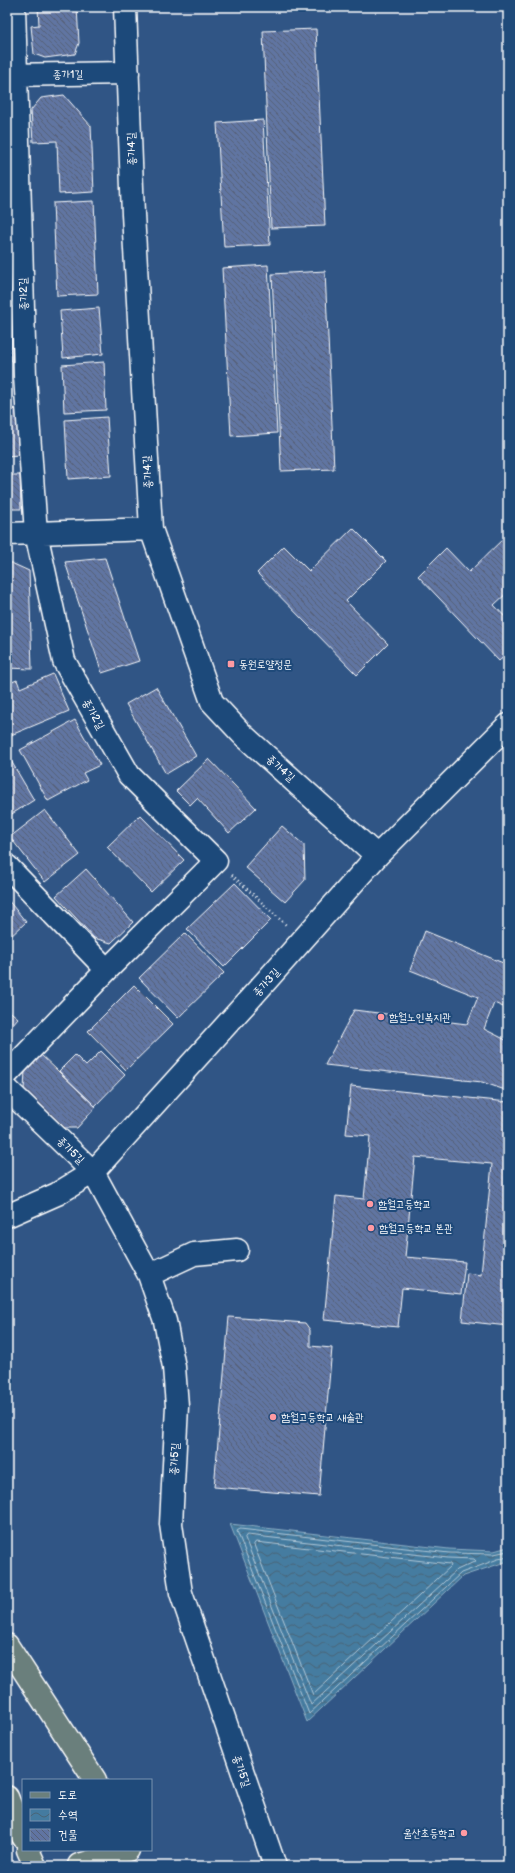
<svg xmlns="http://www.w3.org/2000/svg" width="515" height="1873" viewBox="0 0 515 1873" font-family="'Balsamiq Sans','Poor Story',sans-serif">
  <defs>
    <pattern id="water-waves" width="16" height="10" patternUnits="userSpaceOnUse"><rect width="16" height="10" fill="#447ba0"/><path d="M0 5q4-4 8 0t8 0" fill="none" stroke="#486476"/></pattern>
    <pattern id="building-back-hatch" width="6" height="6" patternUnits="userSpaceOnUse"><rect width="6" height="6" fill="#6074a2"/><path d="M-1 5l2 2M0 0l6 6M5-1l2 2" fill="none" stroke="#566077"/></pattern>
  </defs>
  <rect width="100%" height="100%" fill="#305585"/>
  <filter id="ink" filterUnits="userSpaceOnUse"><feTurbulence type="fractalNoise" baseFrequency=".025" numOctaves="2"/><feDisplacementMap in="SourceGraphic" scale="8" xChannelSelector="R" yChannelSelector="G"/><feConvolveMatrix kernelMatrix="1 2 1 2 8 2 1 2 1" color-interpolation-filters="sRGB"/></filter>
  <g filter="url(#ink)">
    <path fill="url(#water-waves)" stroke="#8fb0c6" d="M 230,1524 L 449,1549 L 494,1551 L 508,1547 L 508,1561 L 463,1576 L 307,1722 Z"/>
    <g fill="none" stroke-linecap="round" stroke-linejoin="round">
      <path stroke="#b4cad9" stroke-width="1" d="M 247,1535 L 448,1558 L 474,1559 L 476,1561 L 457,1570 L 311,1705 L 245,1538 Z
        M 256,1542 L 450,1564 L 451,1566 L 313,1695 L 254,1545 Z
        M 508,1551 L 494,1554 L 449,1553 L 240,1529 L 237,1531 L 309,1714 L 461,1573 L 498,1559 L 508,1557"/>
    </g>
    <path fill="url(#building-back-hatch)" stroke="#fff" d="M 38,7 L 77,7 L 79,43 L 75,54 L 45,58 L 34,54 L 31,26 L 39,25 Z
      M 316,29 L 325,226 L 271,228 L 263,31 Z
      M 64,95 L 91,126 L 94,192 L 59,194 L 57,141 L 33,142 L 31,110 L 41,98 Z
      M 263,120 L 270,245 L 224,247 L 217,123 Z
      M 7,170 L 9,208 L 7,210 Z
      M 94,201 L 98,294 L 57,296 L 53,203 Z
      M 7,259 L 8,306 L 7,307 Z
      M 268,265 L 277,433 L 231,436 L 222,268 Z
      M 325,271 L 334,469 L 281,471 L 272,274 Z
      M 99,308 L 103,354 L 63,358 L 60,311 Z
      M 7,311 L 9,311 L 11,361 L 7,361 Z
      M 104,362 L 106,410 L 64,412 L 62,365 Z
      M 7,402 L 16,411 L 19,455 L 7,456 Z
      M 107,417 L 111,476 L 68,479 L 65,420 Z
      M 7,475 L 20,475 L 21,509 L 7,509 Z
      M 353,528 L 386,561 L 346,601 L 388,644 L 357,675 L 257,573 L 284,546 L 309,571 Z
      M 508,534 L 508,592 L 494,605 L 508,620 L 508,653 L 499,661 L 418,576 L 446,548 L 469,572 Z
      M 105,558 L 139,661 L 102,673 L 65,562 Z
      M 7,561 L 29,571 L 32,669 L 7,668 Z
      M 53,674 L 69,711 L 11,735 L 7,727 L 7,684 L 17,680 L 20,688 Z
      M 156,687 L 196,756 L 166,774 L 126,704 Z
      M 75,720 L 100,765 L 83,773 L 87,780 L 48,801 L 20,750 Z
      M 7,754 L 34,800 L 7,817 Z
      M 209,759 L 256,808 L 229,833 L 197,798 L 190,805 L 176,791 Z
      M 45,810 L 80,855 L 45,882 L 10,837 Z
      M 140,815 L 184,860 L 151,892 L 107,847 Z
      M 282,826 L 304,845 L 305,880 L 285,902 L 245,867 Z
      M 86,869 L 133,922 L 111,943 L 94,938 L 56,896 Z
      M 235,883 L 271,920 L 224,967 L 187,929 Z
      M 7,899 L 26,922 L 7,940 Z
      M 425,931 L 508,965 L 508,1009 L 494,1003 L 484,1029 L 508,1041 L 508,1091 L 482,1082 L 325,1065 L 354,1010 L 467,1024 L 478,997 L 410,970 Z
      M 185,933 L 224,973 L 178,1018 L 139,978 Z
      M 134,985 L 173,1024 L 126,1070 L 88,1031 Z
      M 7,1009 L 18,1018 L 7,1031 Z
      M 101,1051 L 125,1075 L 95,1106 L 59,1071 L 75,1055 L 86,1066 Z
      M 40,1054 L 96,1107 L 77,1128 L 61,1128 L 24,1090 L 25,1070 Z
      M 351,1086 L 508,1102 L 508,1326 L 462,1321 L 467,1273 L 481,1275 L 492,1164 L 415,1157 L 405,1257 L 465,1262 L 461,1294 L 402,1288 L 398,1327 L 324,1320 L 336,1196 L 364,1199 L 370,1136 L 346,1134 Z
      M 229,1317 L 305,1323 L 310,1330 L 310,1346 L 332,1348 L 319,1496 L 214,1487 Z"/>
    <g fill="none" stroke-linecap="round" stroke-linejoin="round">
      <defs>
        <path id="minor" d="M 125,7 L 133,214 L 151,529 L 212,702 L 242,734 L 377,856
          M 7,75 L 128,73
          M 7,534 L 151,529
          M 7,866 L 107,970
          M 7,1074 L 107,970 L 216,861 L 129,775 L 64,661 L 36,533 L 25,376 L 14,7
          M 7,1089 L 93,1172 L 149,1275 L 165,1321 L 174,1367 L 177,1406 L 171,1524 L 181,1593 L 275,1866
          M 7,1216 L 57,1194 L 93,1172 L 249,1000 L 377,856 L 508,725
          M 149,1275 L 194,1254 L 237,1250"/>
        <path id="major" d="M 7,1645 L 95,1780
          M 7,1797 L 23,1837
          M 28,1850 L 35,1866
          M 79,1865 L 128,1850"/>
      </defs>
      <use href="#minor" stroke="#fff" stroke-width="25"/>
      <use href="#major" stroke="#fff" stroke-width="25"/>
      <path stroke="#fff" stroke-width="2.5" stroke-dasharray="1 3" stroke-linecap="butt" d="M 232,875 L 286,925"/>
      <use href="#minor" stroke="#1f4a7a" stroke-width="22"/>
      <use href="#major" stroke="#6b7f7c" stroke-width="22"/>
    </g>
  </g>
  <g fill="#ff9aa2" stroke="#1f4a7a" stroke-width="1.5">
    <rect x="227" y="660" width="8" height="8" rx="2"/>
    <circle cx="381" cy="1017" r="4"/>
    <circle cx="370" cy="1204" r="4"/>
    <circle cx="371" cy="1228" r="4"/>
    <circle cx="273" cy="1417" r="4"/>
    <circle cx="464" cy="1833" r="4"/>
  </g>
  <g text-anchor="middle" stroke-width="4" stroke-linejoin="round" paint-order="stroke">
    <g font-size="11" fill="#fff" stroke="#1f4a7a">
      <text transform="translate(68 74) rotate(-1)" y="4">종가1길</text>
      <text transform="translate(131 149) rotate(-92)" y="4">종가4길</text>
      <text transform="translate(23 294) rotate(-92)" y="4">종가2길</text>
      <text transform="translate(147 472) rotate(-93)" y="4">종가4길</text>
      <text transform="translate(94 714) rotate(60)" y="4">종가2길</text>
      <text transform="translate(281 768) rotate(41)" y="4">종가4길</text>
      <text transform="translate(266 982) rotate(-48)" y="4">종가3길</text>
      <text transform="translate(71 1150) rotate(44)" y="4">종가5길</text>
      <text transform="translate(174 1459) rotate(-87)" y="4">종가5길</text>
      <text transform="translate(242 1771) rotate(71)" y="4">종가5길</text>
    </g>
    <g font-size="11" fill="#fff" stroke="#1f4a7a" text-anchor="start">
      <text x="239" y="668">동원로얄정문</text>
      <text x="389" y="1021">함월노인복지관</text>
      <text x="378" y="1208">함월고등학교</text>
      <text x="379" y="1232">함월고등학교 본관</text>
      <text x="281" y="1421">함월고등학교 새솔관</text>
      <text x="456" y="1837" text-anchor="end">울산초등학교</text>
    </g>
  </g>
  <rect width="515" height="1873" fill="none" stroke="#1f4a7a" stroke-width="24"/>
  <rect x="12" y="12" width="491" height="1849" fill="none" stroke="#fff" stroke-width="1.5" filter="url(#ink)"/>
  <rect x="22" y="1779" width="130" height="72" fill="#1f4a7a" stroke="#7992af"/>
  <rect x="30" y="1792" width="20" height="6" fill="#6b7f7c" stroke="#7992af"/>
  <text x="58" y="1799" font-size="12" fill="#ffffff">도로</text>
  <rect x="30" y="1809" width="20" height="12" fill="url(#water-waves)" stroke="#7992af"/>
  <text x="58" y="1819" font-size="12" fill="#ffffff">수역</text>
  <rect x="30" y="1829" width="20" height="12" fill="url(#building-back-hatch)" stroke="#7992af"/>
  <text x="58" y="1839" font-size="12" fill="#ffffff">건물</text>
</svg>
